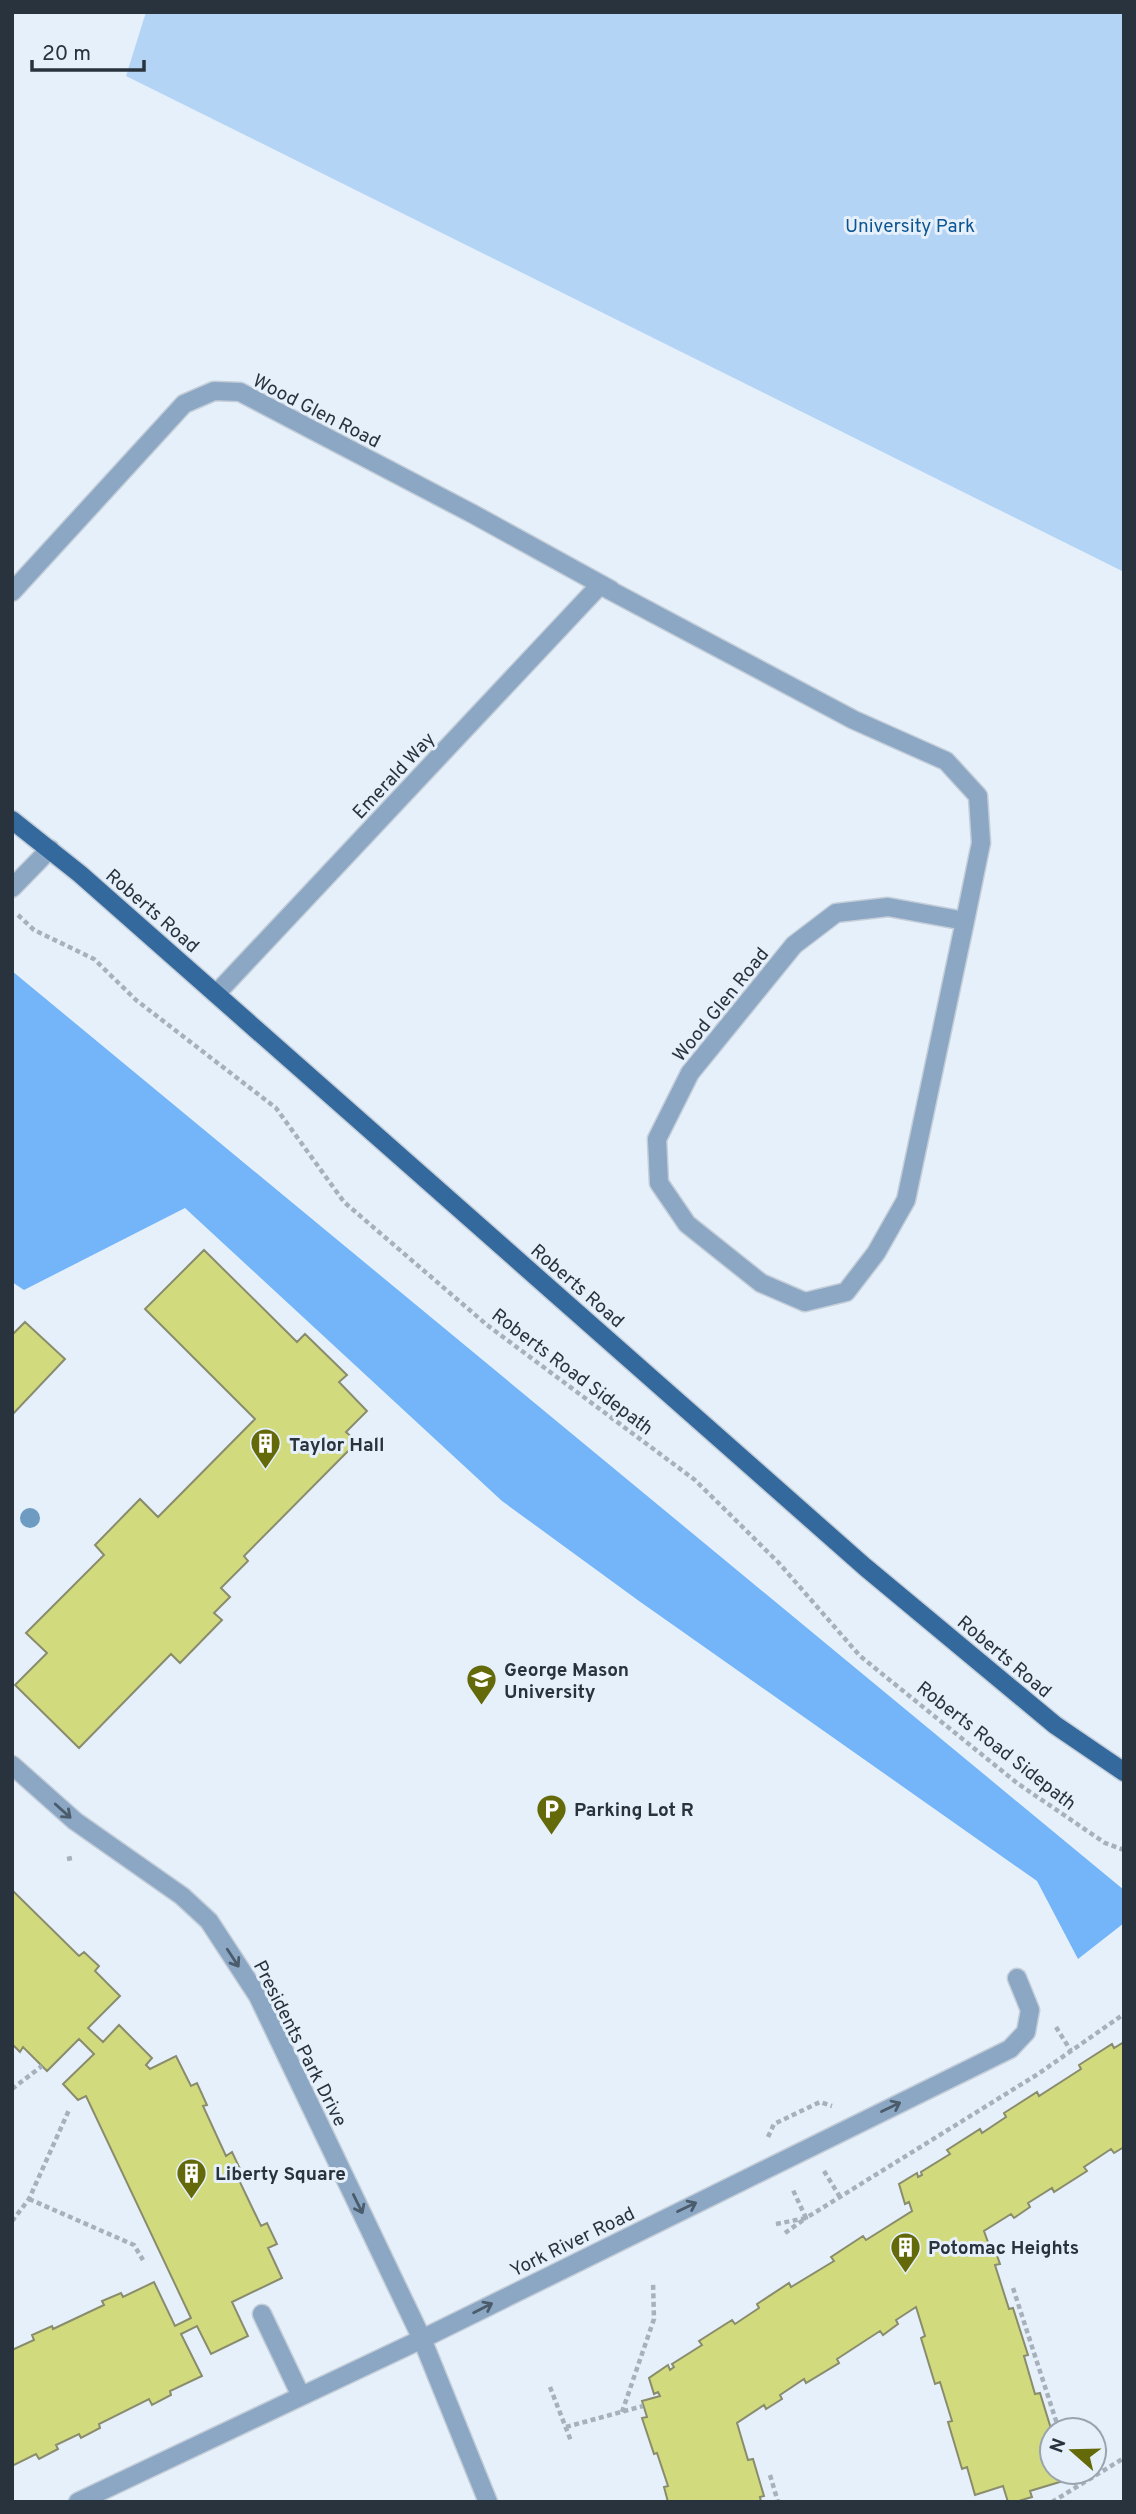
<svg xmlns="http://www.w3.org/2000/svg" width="1136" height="2514" viewBox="0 0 1136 2514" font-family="Overpass,sans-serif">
  <rect width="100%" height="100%" fill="#e6f0fb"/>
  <path fill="#b4d4f6" d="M 146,12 L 1124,12 L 1124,572 L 126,76 Z"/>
  <path fill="#73b5f8" d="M 12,971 L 1124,1890 L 1124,1923 L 1078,1959 L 1037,1881 L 639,1601 L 502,1501 L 185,1208 L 24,1290 L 12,1282 Z"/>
  <path fill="#d1da7d" stroke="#898c6d" stroke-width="2" d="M 204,1250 L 297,1342 L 305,1334 L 347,1375 L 339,1382 L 367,1411 L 346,1432 L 357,1442 L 244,1556 L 248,1561 L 221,1588 L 230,1597 L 214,1613 L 222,1620 L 180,1663 L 171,1654 L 79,1748 L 15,1685 L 47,1653 L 26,1633 L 104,1555 L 95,1545 L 140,1499 L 158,1517 L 255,1419 L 145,1309 Z
    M 25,1322 L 65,1359 L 12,1415 L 12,1335 Z
    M 12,1890 L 79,1956 L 84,1952 L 99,1966 L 95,1971 L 120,1996 L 88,2028 L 103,2042 L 119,2025 L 152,2058 L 146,2065 L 150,2069 L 176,2056 L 191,2086 L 197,2083 L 207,2105 L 203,2106 L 226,2156 L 232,2152 L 242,2173 L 237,2176 L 261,2226 L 267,2223 L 277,2244 L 268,2248 L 282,2278 L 232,2302 L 248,2336 L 211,2354 L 197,2326 L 181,2334 L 202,2376 L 170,2391 L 171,2395 L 152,2405 L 149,2399 L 99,2424 L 100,2428 L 81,2438 L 79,2434 L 56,2445 L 58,2449 L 39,2459 L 36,2454 L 12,2466 L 12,2350 L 34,2340 L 32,2335 L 52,2326 L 53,2329 L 104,2305 L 102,2301 L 121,2293 L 123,2297 L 154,2282 L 175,2326 L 191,2318 L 86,2096 L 78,2100 L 63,2084 L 94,2054 L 79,2039 L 47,2071 L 23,2047 L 20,2052 L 12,2044 Z
    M 1124,2042 L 1124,2147 L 1114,2153 L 1111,2149 L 1084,2167 L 1087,2171 L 1054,2192 L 1052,2188 L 1028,2203 L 1030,2207 L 1014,2218 L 1011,2214 L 984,2231 L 989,2245 L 993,2244 L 1000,2264 L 995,2265 L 1009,2309 L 1013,2308 L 1028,2355 L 1024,2356 L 1035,2394 L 1040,2393 L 1052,2432 L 1052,2472 L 1060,2472 L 1063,2481 L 1030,2491 L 1032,2497 L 1015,2502 L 1008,2502 L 1003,2486 L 975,2495 L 967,2467 L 962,2469 L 948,2422 L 952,2421 L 940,2382 L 935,2384 L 921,2338 L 925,2336 L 916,2307 L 896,2320 L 898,2324 L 883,2335 L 880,2331 L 837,2359 L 839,2363 L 806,2383 L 804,2379 L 780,2395 L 782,2399 L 766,2409 L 764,2405 L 737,2423 L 748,2460 L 753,2459 L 764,2496 L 760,2497 L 761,2502 L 668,2502 L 664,2487 L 668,2486 L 657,2453 L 654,2454 L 642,2418 L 647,2417 L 642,2401 L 660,2396 L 658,2392 L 654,2394 L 649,2378 L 668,2365 L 670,2370 L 674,2367 L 672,2364 L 702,2345 L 699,2341 L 732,2320 L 735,2324 L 759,2308 L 757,2304 L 789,2283 L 791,2287 L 834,2261 L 831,2257 L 863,2236 L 866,2240 L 912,2211 L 909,2202 L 905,2204 L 899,2184 L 917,2173 L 918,2177 L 922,2175 L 921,2172 L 950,2154 L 947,2150 L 980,2129 L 982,2133 L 1006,2117 L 1004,2113 L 1037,2092 L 1039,2096 L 1081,2069 L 1079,2065 L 1112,2044 L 1114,2048 Z"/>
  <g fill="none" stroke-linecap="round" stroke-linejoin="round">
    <defs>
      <path id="minor" d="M 12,592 L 184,404 L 214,391 L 240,392 L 473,514 L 611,590
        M 12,888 L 50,849
        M 216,994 L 600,585 L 854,720 L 946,761 L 978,796 L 981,843 L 965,921 L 906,1200 L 876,1253 L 846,1292 L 805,1302 L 761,1283 L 687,1224 L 659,1183 L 657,1139 L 690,1073 L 794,945 L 836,913 L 888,907 L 965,921
        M 12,1765 L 75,1821 L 182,1896 L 209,1921 L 258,1996 L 422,2339 L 488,2502
        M 262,2314 L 301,2396
        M 78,2502 L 422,2339 L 1010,2049 L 1026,2032 L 1030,2010 L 1017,1978"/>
      <path id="major" d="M 12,820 L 80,874 L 865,1567 L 1055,1725 L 1124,1772"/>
    </defs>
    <use href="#minor" stroke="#c4ced9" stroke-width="21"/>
    <use href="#major" stroke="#c4ced9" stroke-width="21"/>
    <path stroke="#a7b1bb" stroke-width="4.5" stroke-dasharray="5 3.5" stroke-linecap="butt" d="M 18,915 L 34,930 L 94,959 L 136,1000 L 276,1108 L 344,1202 L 487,1325 L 695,1480 L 778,1562 L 860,1656 L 1017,1783 L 1105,1843 L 1124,1850
      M 67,1859 L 72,1858
      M 1056,2027 L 1071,2051
      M 12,2089 L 42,2066
      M 768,2137 L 774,2124 L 820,2102 L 832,2106
      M 824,2171 L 840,2197
      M 29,2199 L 134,2245 L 143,2260
      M 12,2221 L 29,2199 L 69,2110
      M 776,2224 L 806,2218 L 1038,2074 L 1124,2014
      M 785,2233 L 806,2218 L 792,2188
      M 1013,2288 L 1059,2430
      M 550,2387 L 571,2441
      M 622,2412 L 654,2319 L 653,2282
      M 566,2427 L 643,2406
      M 1072,2472 L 1077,2486
      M 770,2475 L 778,2502
      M 1052,2502 L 1124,2458"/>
    <use href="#minor" stroke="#8ba7c4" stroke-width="18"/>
    <use href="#major" stroke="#34699d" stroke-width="18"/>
  </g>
  <circle fill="#6e9bc1" cx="30" cy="1518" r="10"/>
  <defs><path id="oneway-shaft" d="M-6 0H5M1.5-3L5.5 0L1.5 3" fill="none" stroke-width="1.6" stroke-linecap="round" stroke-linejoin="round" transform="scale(1.75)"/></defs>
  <g stroke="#4b5c6c">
    <use href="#oneway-shaft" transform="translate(63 1811) rotate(42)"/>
    <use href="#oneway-shaft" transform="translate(233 1958) rotate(57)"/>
    <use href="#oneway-shaft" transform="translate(891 2107) rotate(-26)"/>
    <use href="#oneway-shaft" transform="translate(358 2204) rotate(64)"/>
    <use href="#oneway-shaft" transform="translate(687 2207) rotate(-26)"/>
    <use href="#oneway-shaft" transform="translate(483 2308) rotate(-27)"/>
  </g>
  <defs>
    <symbol id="building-pin" viewBox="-11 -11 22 30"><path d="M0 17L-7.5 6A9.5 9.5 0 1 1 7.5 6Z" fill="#64690a" stroke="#e6f0fb"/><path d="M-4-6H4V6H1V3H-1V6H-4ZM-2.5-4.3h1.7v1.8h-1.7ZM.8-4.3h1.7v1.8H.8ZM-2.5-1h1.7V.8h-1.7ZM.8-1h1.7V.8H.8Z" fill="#fff"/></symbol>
    <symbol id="university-pin" viewBox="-11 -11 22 30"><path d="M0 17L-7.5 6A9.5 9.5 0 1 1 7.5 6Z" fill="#64690a" stroke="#e6f0fb"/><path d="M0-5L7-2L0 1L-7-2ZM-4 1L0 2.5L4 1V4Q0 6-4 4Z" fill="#fff"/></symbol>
    <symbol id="parking-pin" viewBox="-11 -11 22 30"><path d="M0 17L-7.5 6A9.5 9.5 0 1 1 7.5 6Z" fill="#64690a" stroke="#e6f0fb"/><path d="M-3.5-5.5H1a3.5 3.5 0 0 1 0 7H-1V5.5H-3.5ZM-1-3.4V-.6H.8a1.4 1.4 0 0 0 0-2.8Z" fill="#fff"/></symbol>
  </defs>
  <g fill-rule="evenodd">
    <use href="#building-pin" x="248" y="1426" width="35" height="47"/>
    <use href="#university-pin" x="464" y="1662" width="35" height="47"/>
    <use href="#parking-pin" x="534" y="1792" width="35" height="47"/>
    <use href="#building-pin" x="174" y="2156" width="35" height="47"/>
    <use href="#building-pin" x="888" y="2230" width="35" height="47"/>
  </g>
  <g text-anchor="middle" stroke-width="6" stroke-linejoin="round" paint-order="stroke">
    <g font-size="19" fill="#0c5591" stroke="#e6f0fb">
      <text x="910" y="232">University Park</text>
    </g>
    <g font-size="19" fill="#29333d" stroke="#e6f0fb">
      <text transform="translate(317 410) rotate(27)" y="7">Wood Glen Road</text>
      <text transform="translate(393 775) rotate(-47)" y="7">Emerald Way</text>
      <text transform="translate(153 910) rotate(41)" y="7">Roberts Road</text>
      <text transform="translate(720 1004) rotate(-51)" y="7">Wood Glen Road</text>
      <text transform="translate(578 1285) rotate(41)" y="7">Roberts Road</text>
      <text transform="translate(573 1371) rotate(37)" y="7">Roberts Road Sidepath</text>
      <text transform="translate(1005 1656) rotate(40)" y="7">Roberts Road</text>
      <text transform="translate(997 1745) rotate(38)" y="7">Roberts Road Sidepath</text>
      <text transform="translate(301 2043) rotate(63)" y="7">Presidents Park Drive</text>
      <text transform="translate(572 2241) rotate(-26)" y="7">York River Road</text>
    </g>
    <g font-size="19" font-weight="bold" fill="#29333d" stroke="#e6f0fb" text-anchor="start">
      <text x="289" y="1451">Taylor Hall</text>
      <text x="504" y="1676">George Mason<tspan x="504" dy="22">University</tspan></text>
      <text x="574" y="1816">Parking Lot R</text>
      <text x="215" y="2180">Liberty Square</text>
      <text x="928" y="2254">Potomac Heights</text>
    </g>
  </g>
  <rect width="1136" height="2514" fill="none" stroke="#29333d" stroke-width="28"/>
  <g transform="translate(1073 2451) rotate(290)"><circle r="33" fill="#e6f0fb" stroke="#9aa4af" stroke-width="2"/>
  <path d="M0-5L12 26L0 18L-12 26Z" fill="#64690a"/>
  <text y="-10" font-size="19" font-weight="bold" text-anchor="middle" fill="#29333d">N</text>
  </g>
  <path d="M32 60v10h112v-10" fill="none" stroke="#29333d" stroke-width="3.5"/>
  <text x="42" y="60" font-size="21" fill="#29333d" stroke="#e6f0fb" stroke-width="5" paint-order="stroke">20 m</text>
</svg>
